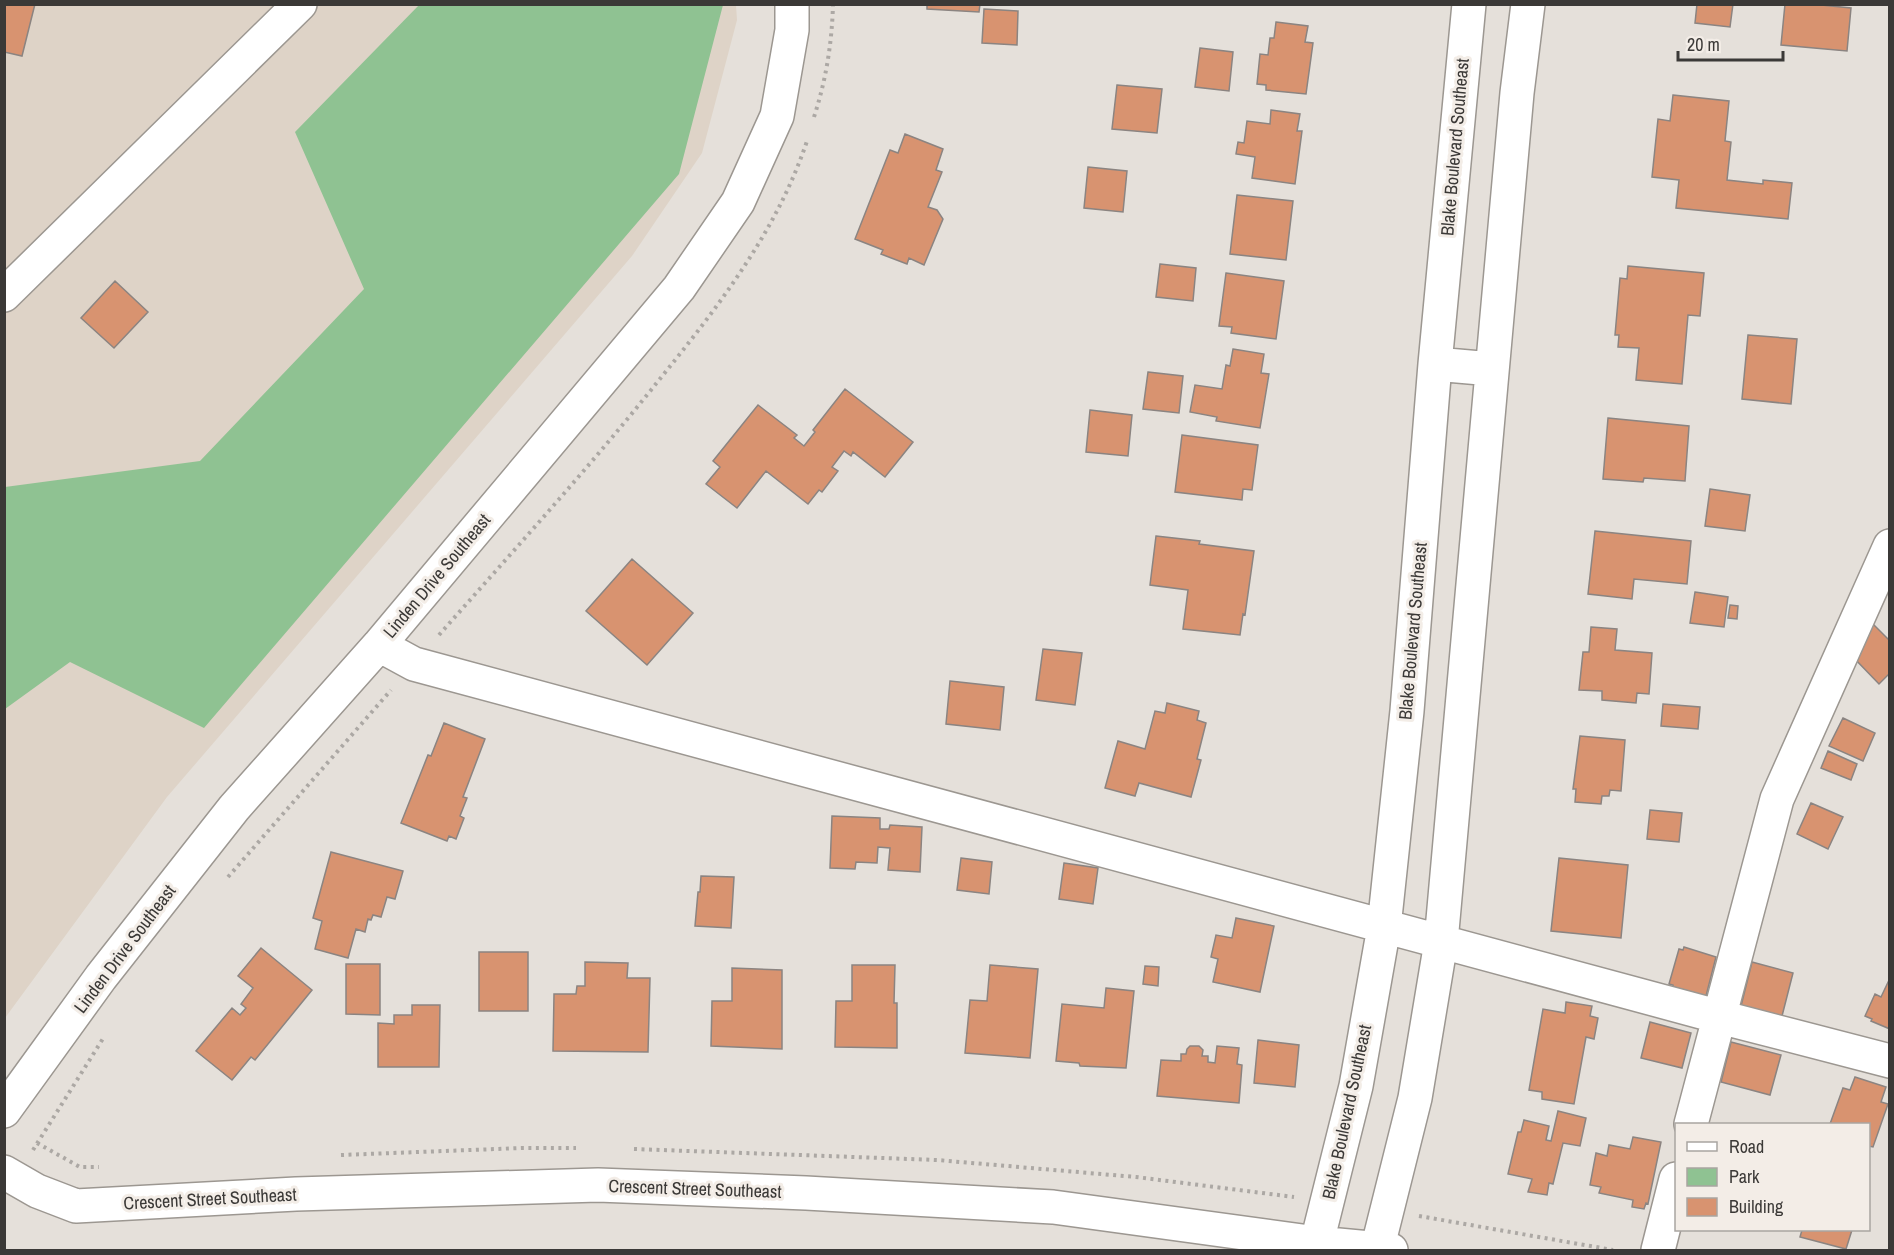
<svg xmlns="http://www.w3.org/2000/svg" width="1894" height="1255" viewBox="0 0 1894 1255" font-family="'Archivo Narrow',sans-serif">
  <rect width="100%" height="100%" fill="#e5e0da"/>
  <path fill="#ded3c7" d="M 5,5 L 736,5 L 737,20 L 702,153 L 632,256 L 167,797 L 5,1018 Z"/>
  <path fill="#8fc292" d="M 420,4 L 723,5 L 679,174 L 204,728 L 70,662 L 5,709 L 5,487 L 200,461 L 364,289 L 295,132 Z"/>
  <path fill="#d89370" stroke="#8b8481" stroke-width="1.5" d="M 4,4 L 35,4 L 22,56 L 4,52 Z
    M 927,4 L 980,4 L 979,12 L 927,9 Z
    M 1697,4 L 1733,4 L 1730,27 L 1695,23 Z
    M 1785,4 L 1811,4 L 1851,8 L 1847,51 L 1781,45 Z
    M 984,9 L 1018,11 L 1017,45 L 982,43 Z
    M 1276,22 L 1308,26 L 1305,42 L 1313,43 L 1306,94 L 1266,90 L 1266,85 L 1257,84 L 1260,54 L 1268,55 L 1270,38 L 1274,38 Z
    M 1200,48 L 1233,52 L 1229,91 L 1195,87 Z
    M 1117,85 L 1162,89 L 1157,133 L 1112,129 Z
    M 1673,95 L 1729,101 L 1725,141 L 1731,142 L 1727,180 L 1763,184 L 1763,180 L 1792,183 L 1788,219 L 1676,208 L 1679,180 L 1652,177 L 1658,119 L 1670,121 Z
    M 1271,110 L 1300,114 L 1297,131 L 1302,131 L 1295,184 L 1252,178 L 1255,157 L 1236,154 L 1238,142 L 1244,143 L 1247,121 L 1270,124 Z
    M 905,134 L 943,149 L 936,170 L 942,172 L 928,207 L 937,210 L 943,219 L 924,265 L 909,258 L 907,264 L 881,254 L 883,250 L 855,239 L 890,150 L 898,153 Z
    M 1088,167 L 1127,171 L 1123,212 L 1084,208 Z
    M 1237,195 L 1293,201 L 1286,260 L 1230,254 Z
    M 1160,264 L 1196,268 L 1193,301 L 1156,297 Z
    M 1628,266 L 1704,273 L 1700,316 L 1688,315 L 1682,384 L 1636,380 L 1639,348 L 1618,347 L 1619,335 L 1615,335 L 1620,278 L 1627,279 Z
    M 1226,273 L 1284,281 L 1276,339 L 1231,333 L 1232,327 L 1219,326 Z
    M 115,281 L 148,312 L 114,348 L 81,318 Z
    M 1748,335 L 1797,339 L 1791,404 L 1742,399 Z
    M 1233,349 L 1264,354 L 1261,373 L 1269,374 L 1260,428 L 1216,421 L 1217,417 L 1190,412 L 1195,385 L 1222,389 L 1226,365 L 1230,366 Z
    M 1148,372 L 1183,376 L 1179,413 L 1143,409 Z
    M 845,389 L 913,442 L 885,477 L 853,452 L 851,456 L 844,451 L 832,467 L 838,471 L 822,492 L 819,490 L 808,504 L 766,471 L 737,508 L 706,484 L 720,467 L 713,461 L 758,405 L 797,435 L 794,438 L 804,446 L 815,432 L 813,430 Z
    M 1090,410 L 1132,415 L 1128,456 L 1086,452 Z
    M 1608,418 L 1689,426 L 1685,481 L 1644,478 L 1643,482 L 1603,479 Z
    M 1182,435 L 1258,445 L 1252,490 L 1243,489 L 1242,500 L 1175,492 Z
    M 1710,489 L 1750,495 L 1745,531 L 1705,526 Z
    M 1595,531 L 1691,541 L 1687,584 L 1634,579 L 1632,599 L 1588,594 Z
    M 1156,536 L 1200,541 L 1199,544 L 1254,551 L 1245,615 L 1243,614 L 1240,635 L 1183,629 L 1188,590 L 1150,585 Z
    M 632,559 L 693,613 L 647,665 L 586,611 Z
    M 1695,592 L 1728,597 L 1724,627 L 1690,623 Z
    M 1730,605 L 1738,606 L 1737,619 L 1728,618 Z
    M 1870,621 L 1890,641 L 1890,673 L 1879,684 L 1854,658 Z
    M 1591,627 L 1617,629 L 1615,650 L 1652,653 L 1649,694 L 1637,693 L 1636,703 L 1602,700 L 1602,691 L 1579,690 L 1583,652 L 1589,652 Z
    M 1043,649 L 1082,653 L 1075,705 L 1036,700 Z
    M 950,681 L 1004,687 L 1000,730 L 946,724 Z
    M 1167,703 L 1199,711 L 1197,720 L 1206,723 L 1197,759 L 1201,760 L 1191,797 L 1139,783 L 1135,796 L 1105,788 L 1118,741 L 1145,749 L 1155,711 L 1165,713 Z
    M 1663,704 L 1700,707 L 1698,729 L 1661,726 Z
    M 1843,718 L 1875,733 L 1863,761 L 1829,746 Z
    M 444,723 L 485,739 L 463,797 L 467,798 L 460,816 L 464,818 L 456,839 L 449,836 L 447,841 L 401,823 L 428,755 L 431,756 Z
    M 1580,736 L 1625,740 L 1621,791 L 1610,790 L 1609,796 L 1602,796 L 1601,804 L 1575,802 L 1576,789 L 1573,789 Z
    M 1828,751 L 1857,764 L 1851,780 L 1821,768 Z
    M 1811,803 L 1843,817 L 1828,849 L 1797,834 Z
    M 1650,810 L 1682,813 L 1679,842 L 1647,839 Z
    M 832,816 L 880,818 L 880,829 L 889,829 L 890,825 L 922,827 L 920,872 L 888,870 L 890,848 L 878,847 L 877,863 L 856,862 L 855,869 L 830,868 Z
    M 331,852 L 403,871 L 395,899 L 387,897 L 381,917 L 373,915 L 371,920 L 368,919 L 365,932 L 356,929 L 348,958 L 315,949 L 322,921 L 313,918 Z
    M 961,858 L 992,862 L 989,894 L 957,890 Z
    M 1559,858 L 1628,865 L 1621,938 L 1551,931 Z
    M 1064,863 L 1098,868 L 1093,904 L 1059,899 Z
    M 701,876 L 734,877 L 731,928 L 695,926 L 698,892 L 700,892 Z
    M 1236,918 L 1274,926 L 1260,992 L 1213,982 L 1218,959 L 1211,957 L 1216,935 L 1232,938 Z
    M 1684,947 L 1716,957 L 1706,996 L 1673,987 L 1673,985 L 1669,984 L 1679,949 L 1683,950 Z
    M 261,948 L 312,990 L 255,1060 L 251,1057 L 232,1080 L 196,1051 L 232,1008 L 240,1015 L 246,1008 L 241,1004 L 253,988 L 238,976 Z
    M 479,952 L 528,952 L 528,1011 L 479,1011 Z
    M 585,962 L 628,963 L 627,978 L 650,978 L 648,1052 L 553,1051 L 554,994 L 576,994 L 577,986 L 585,986 Z
    M 1752,962 L 1793,973 L 1782,1016 L 1741,1006 Z
    M 346,964 L 380,964 L 380,1015 L 346,1014 Z
    M 852,965 L 895,965 L 894,1003 L 897,1003 L 897,1048 L 835,1047 L 836,1001 L 852,1001 Z
    M 990,965 L 1038,969 L 1030,1058 L 965,1053 L 970,1000 L 987,1001 Z
    M 1145,966 L 1159,967 L 1158,986 L 1143,984 Z
    M 732,968 L 782,970 L 782,1049 L 711,1046 L 712,1001 L 732,1001 Z
    M 1890,978 L 1890,1029 L 1871,1021 L 1872,1019 L 1865,1016 L 1875,994 L 1881,997 Z
    M 1106,988 L 1134,991 L 1126,1068 L 1080,1066 L 1079,1063 L 1056,1061 L 1062,1004 L 1104,1008 Z
    M 1566,1002 L 1592,1006 L 1590,1016 L 1598,1018 L 1594,1039 L 1586,1037 L 1574,1104 L 1542,1099 L 1542,1092 L 1529,1090 L 1543,1009 L 1565,1013 Z
    M 412,1005 L 440,1005 L 439,1067 L 378,1067 L 378,1023 L 394,1024 L 394,1015 L 412,1015 Z
    M 1650,1022 L 1691,1033 L 1682,1068 L 1641,1058 Z
    M 1258,1040 L 1299,1045 L 1295,1087 L 1254,1083 Z
    M 1731,1042 L 1781,1055 L 1770,1095 L 1721,1082 Z
    M 1190,1046 L 1199,1046 L 1203,1050 L 1202,1056 L 1208,1056 L 1208,1062 L 1215,1063 L 1217,1046 L 1239,1048 L 1237,1064 L 1242,1065 L 1239,1103 L 1157,1096 L 1161,1060 L 1181,1061 L 1181,1054 L 1186,1054 L 1187,1049 Z
    M 1855,1077 L 1886,1087 L 1881,1102 L 1888,1104 L 1873,1147 L 1868,1146 L 1868,1124 L 1830,1124 L 1843,1088 L 1850,1090 Z
    M 1558,1111 L 1586,1118 L 1580,1146 L 1563,1143 L 1553,1184 L 1549,1183 L 1547,1195 L 1528,1192 L 1532,1179 L 1508,1174 L 1518,1132 L 1521,1132 L 1524,1120 L 1549,1126 L 1546,1140 L 1551,1141 Z
    M 1633,1137 L 1661,1142 L 1648,1204 L 1646,1203 L 1644,1209 L 1632,1207 L 1633,1200 L 1599,1193 L 1601,1187 L 1590,1185 L 1596,1153 L 1607,1156 L 1609,1145 L 1630,1149 Z
    M 1802,1230 L 1852,1230 L 1846,1249 L 1800,1237 Z"/>
  <g fill="none" stroke-linecap="round" stroke-linejoin="round">
    <defs>
      <path id="minor" d="M 4,295 L 300,4
        M 1435,364 L 1492,369
        M 379,645 L 414,664 L 1720,1017 L 1890,1061
        M 4,1111 L 101,977 L 234,808 L 379,645 L 679,288 L 738,202 L 777,116 L 792,30 L 792,4
        M 1691,1124 L 1777,799 L 1890,546
        M 4,1172 L 37,1191 L 76,1206 L 296,1194 L 598,1185 L 806,1193 L 1053,1207 L 1317,1243 L 1391,1250
        M 1315,1250 L 1356,1086 L 1384,927 L 1407,711 L 1435,364 L 1469,4
        M 1377,1250 L 1415,1098 L 1441,942 L 1517,93 L 1528,4
        M 1658,1250 L 1676,1179"/>
    </defs>
    <use href="#minor" stroke="#9c9791" stroke-width="36"/>
    <path stroke="#aca8a4" stroke-width="4" stroke-dasharray="3 4.5" stroke-linecap="butt" d="M 814,117 C 826,80 832,43 833,4
      M 439,635 C 513,551 589,468 659,380 C 718,307 777,231 807,141
      M 228,877 L 391,690
      M 37,1143 L 80,1167 L 99,1167
      M 634,1149 L 937,1160 L 1136,1177 L 1294,1197
      M 33,1150 L 104,1037
      M 341,1155 L 522,1148 L 576,1148
      M 1419,1216 L 1613,1250"/>
    <use href="#minor" stroke="#fff" stroke-width="33"/>
  </g>
  <g text-anchor="middle" stroke-width="6" stroke-linejoin="round" paint-order="stroke">
    <g font-size="18" fill="#3b3937" stroke="#f3ede7">
      <text transform="translate(1455 147) rotate(-85)" y="6">Blake Boulevard Southeast</text>
      <text transform="translate(437 576) rotate(-50)" y="6">Linden Drive Southeast</text>
      <text transform="translate(1413 631) rotate(-85)" y="6">Blake Boulevard Southeast</text>
      <text transform="translate(125 949) rotate(-53)" y="6">Linden Drive Southeast</text>
      <text transform="translate(1347 1112) rotate(-78)" y="6">Blake Boulevard Southeast</text>
      <text transform="translate(695 1189) rotate(2)" y="6">Crescent Street Southeast</text>
      <text transform="translate(210 1199) rotate(-3)" y="6">Crescent Street Southeast</text>
    </g>
  </g>
  <rect width="1894" height="1255" fill="none" stroke="#3b3937" stroke-width="12"/>
  <rect x="1675" y="1123" width="195" height="108" fill="#f3ede7" stroke="#a9a5a1" stroke-width="1.5"/>
  <rect x="1687" y="1142" width="30" height="9" fill="#ffffff" stroke="#a9a5a1" stroke-width="1.5"/>
  <text x="1729" y="1153" font-size="18" fill="#3b3937">Road</text>
  <rect x="1687" y="1168" width="30" height="18" fill="#8fc292" stroke="#a9a5a1" stroke-width="1.5"/>
  <text x="1729" y="1183" font-size="18" fill="#3b3937">Park</text>
  <rect x="1687" y="1198" width="30" height="18" fill="#d89370" stroke="#a9a5a1" stroke-width="1.5"/>
  <text x="1729" y="1213" font-size="18" fill="#3b3937">Building</text>
  <path d="M1678 51v9h105v-9" fill="none" stroke="#3b3937" stroke-width="3"/>
  <text x="1687" y="51" font-size="18" fill="#3b3937" stroke="#f3ede7" stroke-width="4.5" paint-order="stroke">20 m</text>
</svg>
